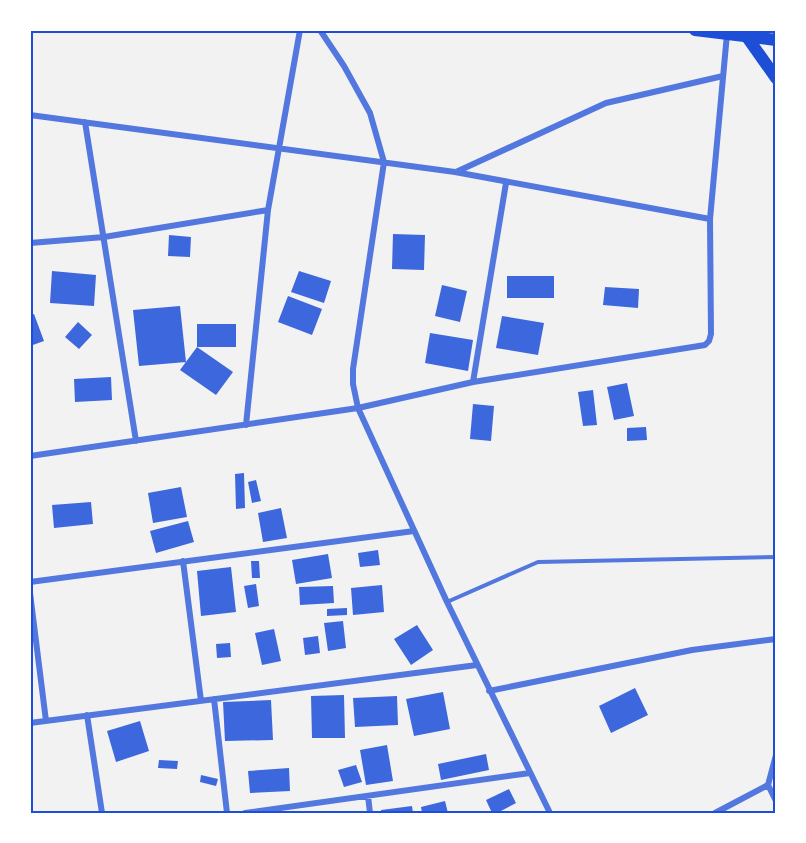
<svg xmlns="http://www.w3.org/2000/svg" width="806" height="843" viewBox="0 0 806 843" font-family="Inter,sans-serif">
  <rect width="100%" height="100%" fill="#f2f2f2"/>
  <path fill="#3d67dc" d="M 393,234 L 425,235 L 424,270 L 392,269 Z
    M 169,235 L 191,237 L 190,257 L 168,256 Z
    M 52,271 L 96,275 L 94,306 L 50,303 Z
    M 299,271 L 331,281 L 324,303 L 291,292 Z
    M 507,276 L 554,276 L 554,298 L 507,298 Z
    M 442,285 L 467,291 L 460,322 L 435,316 Z
    M 605,287 L 639,289 L 638,308 L 603,305 Z
    M 288,296 L 322,309 L 312,335 L 278,322 Z
    M 180,306 L 186,362 L 139,366 L 133,310 Z
    M 34,314 L 44,341 L 30,346 L 30,315 Z
    M 502,316 L 544,323 L 538,355 L 496,348 Z
    M 78,322 L 92,335 L 79,349 L 65,337 Z
    M 197,324 L 236,324 L 236,347 L 197,347 Z
    M 430,333 L 473,340 L 468,371 L 425,363 Z
    M 197,347 L 233,372 L 216,395 L 180,370 Z
    M 111,377 L 112,400 L 75,402 L 74,379 Z
    M 627,383 L 634,416 L 614,420 L 607,387 Z
    M 593,390 L 597,425 L 583,426 L 578,392 Z
    M 473,404 L 494,406 L 491,441 L 470,439 Z
    M 646,427 L 647,440 L 627,441 L 627,428 Z
    M 244,473 L 245,508 L 236,509 L 235,474 Z
    M 256,480 L 261,501 L 252,503 L 248,482 Z
    M 181,487 L 187,517 L 153,523 L 148,493 Z
    M 91,502 L 93,524 L 54,528 L 52,505 Z
    M 281,508 L 287,538 L 263,542 L 258,513 Z
    M 188,521 L 194,542 L 156,553 L 150,531 Z
    M 378,550 L 380,565 L 360,567 L 358,553 Z
    M 328,554 L 332,578 L 296,584 L 292,560 Z
    M 251,561 L 259,561 L 260,578 L 252,578 Z
    M 231,567 L 236,612 L 201,616 L 197,571 Z
    M 256,584 L 259,606 L 248,608 L 244,586 Z
    M 382,585 L 384,612 L 353,615 L 351,588 Z
    M 333,586 L 334,603 L 300,605 L 299,587 Z
    M 347,608 L 347,615 L 327,616 L 327,609 Z
    M 343,621 L 346,648 L 328,651 L 324,623 Z
    M 417,625 L 433,650 L 411,665 L 394,639 Z
    M 274,629 L 281,661 L 262,665 L 255,633 Z
    M 318,636 L 320,653 L 305,655 L 303,638 Z
    M 230,643 L 231,657 L 217,658 L 216,644 Z
    M 635,688 L 648,715 L 611,733 L 599,706 Z
    M 443,692 L 450,729 L 414,736 L 406,699 Z
    M 344,695 L 345,738 L 312,738 L 311,696 Z
    M 397,696 L 398,725 L 355,727 L 353,698 Z
    M 271,700 L 273,740 L 225,741 L 223,702 Z
    M 140,721 L 149,751 L 116,762 L 107,731 Z
    M 387,745 L 393,781 L 366,785 L 360,750 Z
    M 486,754 L 489,770 L 441,780 L 438,764 Z
    M 159,760 L 178,761 L 177,769 L 158,768 Z
    M 356,765 L 362,782 L 344,787 L 338,770 Z
    M 289,768 L 290,791 L 250,793 L 248,771 Z
    M 201,775 L 218,779 L 216,786 L 200,782 Z
    M 509,789 L 516,803 L 497,813 L 492,813 L 486,800 Z
    M 445,801 L 448,813 L 422,813 L 421,807 Z
    M 412,806 L 413,813 L 381,813 L 381,810 Z"/>
  <g fill="none" stroke-linecap="round" stroke-linejoin="round">
    <path stroke="#5277de" stroke-width="4" d="M 447,602 L 538,562 L 776,557"/>
    <path stroke="#5277de" stroke-width="6" d="M 320,30 L 344,66 L 370,113 L 384,162 L 353,369 L 353,384 L 358,408 L 447,602 L 550,813
      M 30,115 L 455,172 L 710,219
      M 85,122 L 136,441
      M 456,172 L 606,103 L 723,76
      M 30,243 L 104,237 L 268,210
      M 473,382 L 506,183
      M 246,425 L 268,210 L 300,30
      M 30,456 L 358,408 L 473,382 L 705,345 L 709,341 L 711,334 L 710,219 L 727,34
      M 183,561 L 201,701
      M 30,582 L 414,531
      M 30,593 L 46,721
      M 489,691 L 692,650 L 776,639
      M 214,699 L 227,813
      M 87,715 L 102,813
      M 30,723 L 477,665
      M 768,785 L 776,801
      M 368,796 L 370,813
      M 245,813 L 530,773
      M 715,813 L 768,785 L 776,755"/>
    <path stroke="#1d4ed8" stroke-width="12" d="M 695,30 L 776,40
      M 747,37 L 776,78"/>
  </g>
  <rect width="806" height="843" fill="none" stroke="#ffffff" stroke-width="63"/>
  <rect x="32" y="32" width="742" height="780" fill="none" stroke="#1d4ed8" stroke-width="2"/>
</svg>
